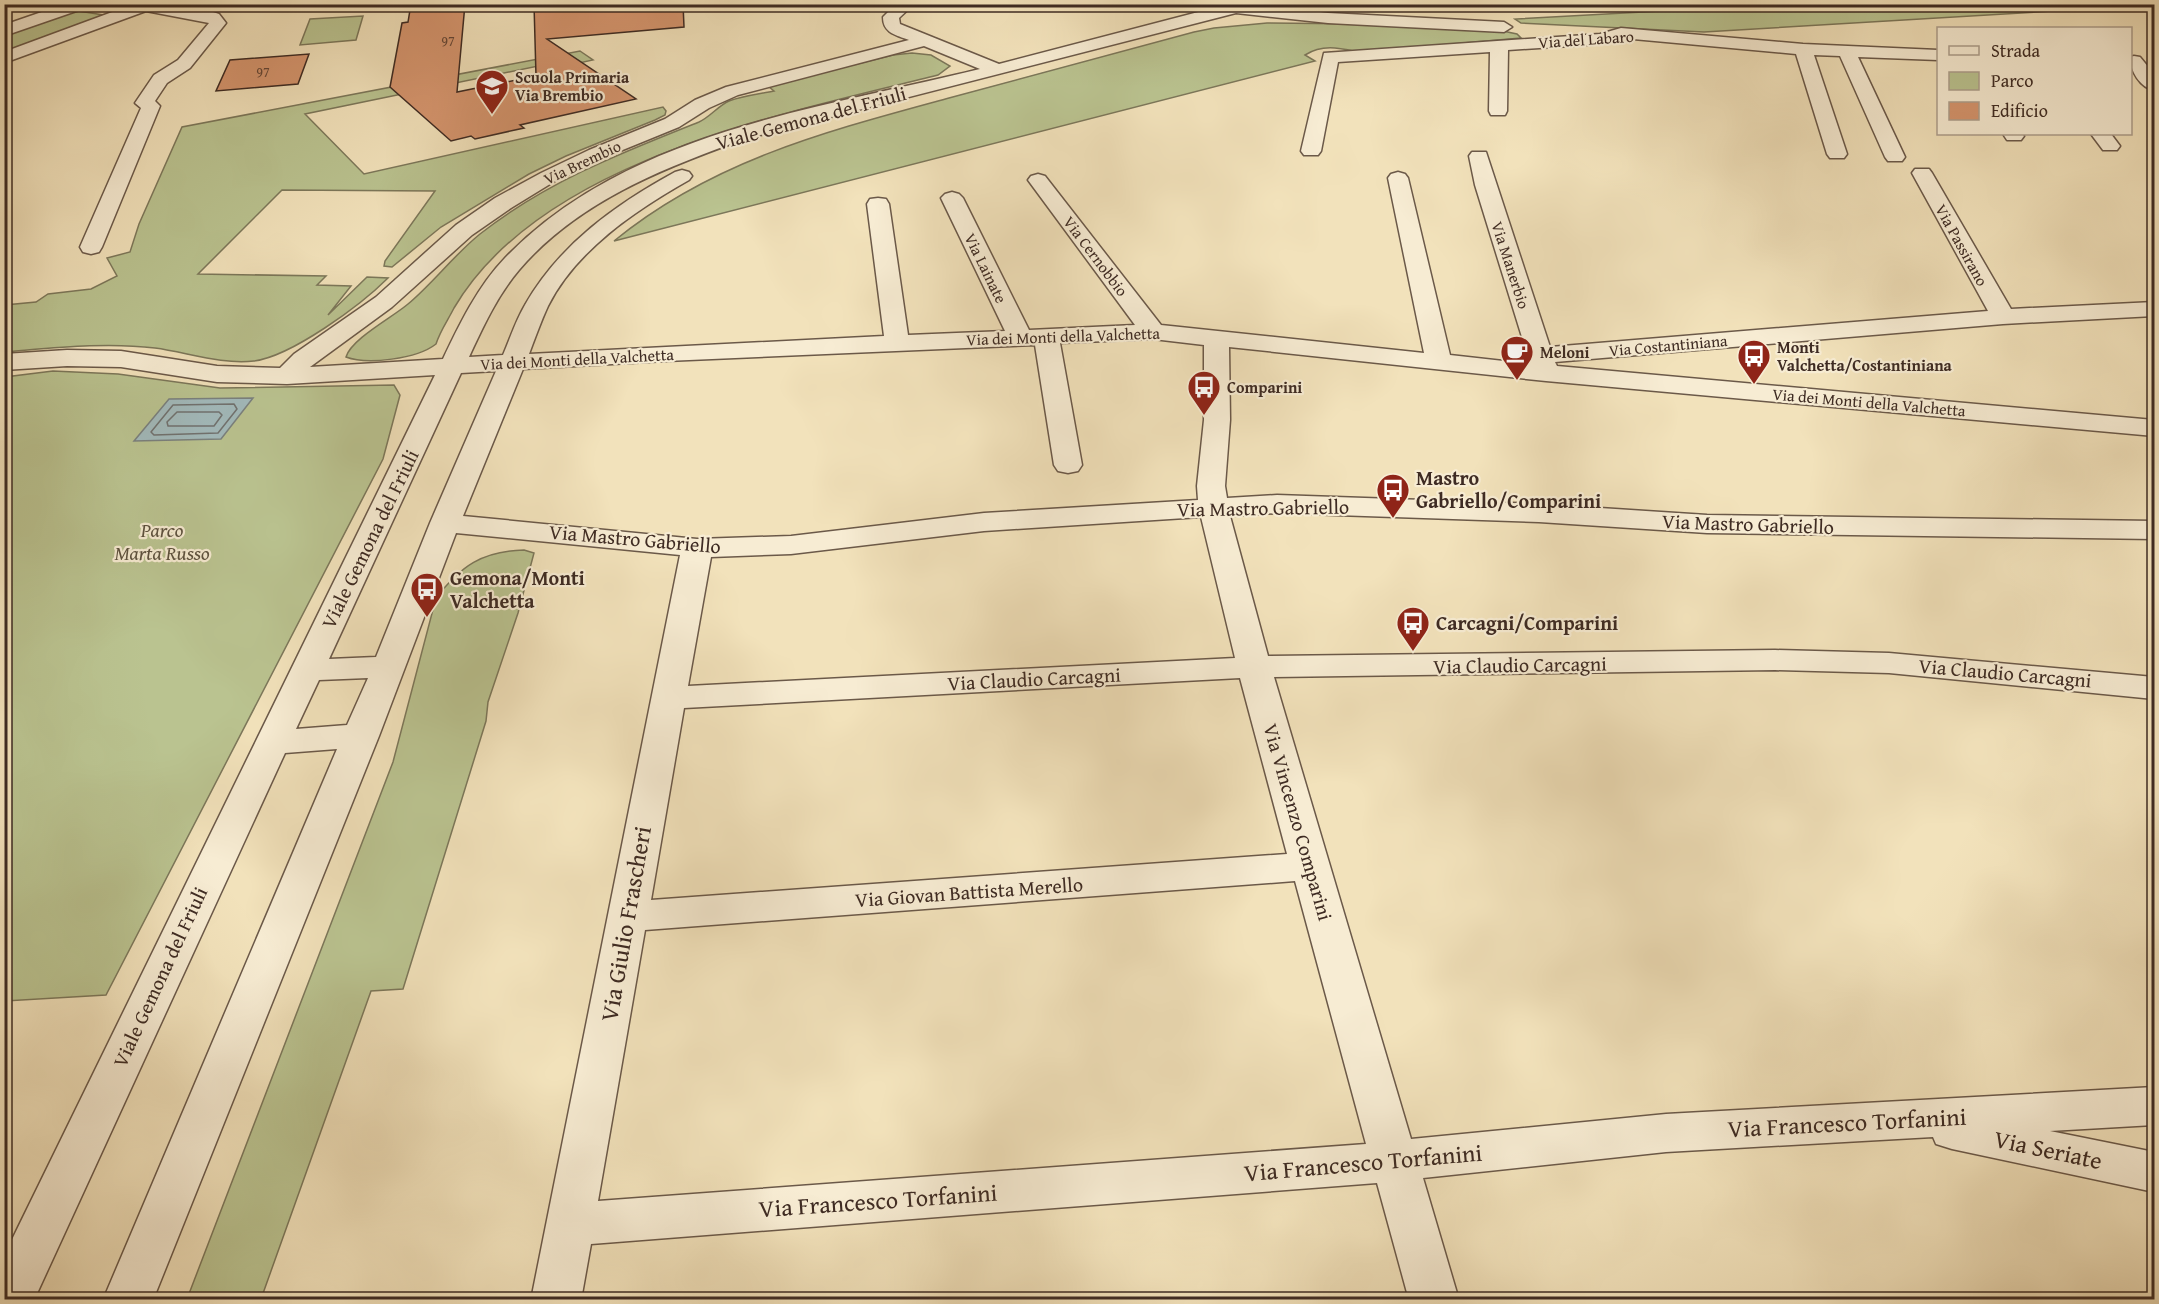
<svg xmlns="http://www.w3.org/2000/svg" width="2159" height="1304" viewBox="0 0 2159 1304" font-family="'Gentium Book Plus',serif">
  <rect width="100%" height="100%" fill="#f2e2bb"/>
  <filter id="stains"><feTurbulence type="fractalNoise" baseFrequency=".00333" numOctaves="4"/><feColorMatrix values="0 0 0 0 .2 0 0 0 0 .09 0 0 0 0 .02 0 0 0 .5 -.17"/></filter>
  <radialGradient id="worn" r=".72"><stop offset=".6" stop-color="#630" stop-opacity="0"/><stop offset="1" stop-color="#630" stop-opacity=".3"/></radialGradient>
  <path fill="#bac390" stroke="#7c775a" stroke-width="1.5" d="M 1787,4 L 2154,5 L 1704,32 L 1521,23 L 1515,19 Z
    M 72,10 L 110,16 L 5,53 L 4,34 Z
    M 363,16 L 356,40 L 300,45 L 310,19 Z
    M 1267,23 L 1362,24 L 1498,30 L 1517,34 L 1521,38 L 1358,52 C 1339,48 1323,44 1305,55 L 1315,61 L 614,241 C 713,160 828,131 949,98 C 1030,76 1112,54 1194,32 L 1214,28 Z
    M 580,51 L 593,60 L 579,63 L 572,59 L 305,114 L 364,174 L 663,107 L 666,111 L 665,115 L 655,120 L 566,156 L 529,174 L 441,227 L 392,267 L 384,266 L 385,261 L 435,191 L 282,190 L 198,274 L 326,276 L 317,285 L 351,286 L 328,315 L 367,277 L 388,278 C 361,305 292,356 254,361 C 222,365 186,352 155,348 C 105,342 54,348 5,352 L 5,305 L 36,302 L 48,294 L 91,289 L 117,276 L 107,258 L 130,252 L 139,224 L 182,127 Z
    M 912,53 L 931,55 L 950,66 L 938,75 C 783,114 541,160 454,308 C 448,320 440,331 436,344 C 417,359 367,365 346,357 C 351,339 393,317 408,304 C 433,283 454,255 480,234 C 546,182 621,153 699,122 C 710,117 718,106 729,101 C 742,96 759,94 774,91 L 768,86 L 893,55 Z
    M 53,371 L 118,374 L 220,388 L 394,385 L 400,395 L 383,459 L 106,995 L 5,1001 L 5,377 Z
    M 524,550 L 534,553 L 518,613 L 488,702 L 486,721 L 403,989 L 371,991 L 261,1299 L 187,1299 L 393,762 L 436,598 C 461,566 482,551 524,550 Z"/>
  <path fill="#a2babc" stroke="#7a817f" stroke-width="1.5" d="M 253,398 L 221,439 L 134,441 L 169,399 Z"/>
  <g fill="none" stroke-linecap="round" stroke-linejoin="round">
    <path stroke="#707270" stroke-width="1.5" d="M 234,404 L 237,409 L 218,433 L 154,435 L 151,432 L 173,405 Z
      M 177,412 L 219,412 L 222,415 L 214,426 L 168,426 L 167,422 Z"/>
  </g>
  <path fill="#d5956e" stroke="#3e2b23" stroke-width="1.5" d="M 411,4 L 465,4 L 457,92 L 536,76 L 534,4 L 683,4 L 684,27 L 547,39 L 636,99 L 520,125 L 524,128 L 475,139 L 471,136 L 451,141 L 390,87 L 402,23 L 408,22 Z
    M 309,54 L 298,84 L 216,91 L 230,60 Z"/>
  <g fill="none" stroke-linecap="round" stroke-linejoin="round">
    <defs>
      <path id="minor" d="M 65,4 L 90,4 L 88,7 L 4,36 L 4,25 Z
        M 134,4 L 165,4 L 213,12 L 219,14 L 226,23 L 190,68 L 167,83 L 155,101 L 160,106 L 102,247 L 99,252 L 91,254 L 83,252 L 80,247 L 141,108 L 135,103 L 154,75 L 178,60 L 209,23 L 146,11 L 4,63 L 4,52 Z
        M 896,4 L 914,4 L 899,18 L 900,24 L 999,64 L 1229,4 L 1254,4 L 1328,13 L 1504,22 L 1512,27 L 1504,32 L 1328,23 L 1236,13 L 745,139 C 663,168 577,202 519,270 C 497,296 483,327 469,357 L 503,355 C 510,339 516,320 525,305 C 559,245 616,204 675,172 L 682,170 L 689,172 L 692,176 L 689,180 C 636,210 576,250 548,306 C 541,321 535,338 529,354 L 884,336 L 867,204 L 870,199 L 878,198 L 886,199 L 889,204 L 908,335 L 1005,331 L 941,198 L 945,194 L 952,192 L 959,194 L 963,198 L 1029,330 L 1135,325 L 1028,180 L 1031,176 L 1038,174 L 1045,176 L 1161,325 L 1424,353 L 1388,178 L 1391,174 L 1398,172 L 1405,174 L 1408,178 L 1450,355 L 1530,364 L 1522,361 L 1518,356 L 1526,350 L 1475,185 L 1469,156 L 1472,152 L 1486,152 L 1550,347 L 1988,311 L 1912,173 L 1915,169 L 1929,169 L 1932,173 L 2011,309 L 2154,302 L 2154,316 L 2003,324 L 1555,362 L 1557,366 L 2154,420 L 2154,436 L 1546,381 L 1229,347 L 1230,420 L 1225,486 L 1227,498 L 1277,495 L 1539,504 L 1707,515 L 2154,521 L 2154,539 L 1707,533 L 1539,522 L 1277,513 L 1230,516 L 1268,656 L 1775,650 L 1889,653 L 2154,677 L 2154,699 L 1889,673 L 1775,670 L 1274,677 L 1411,1139 L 1666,1114 L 2154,1087 L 2154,1125 L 2050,1131 L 2154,1152 L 2154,1192 L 1952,1149 L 1936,1144 L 1933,1137 L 1666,1152 L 1423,1178 L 1459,1300 L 1409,1300 L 1377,1183 L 591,1244 L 581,1300 L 531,1300 L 680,555 L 456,533 L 379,736 L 153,1300 L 103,1300 L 337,749 L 285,753 L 34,1300 L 4,1300 L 4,1256 L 435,375 L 287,384 L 217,382 L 121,367 L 67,366 L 4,370 L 4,354 L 67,350 L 121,351 L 217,366 L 280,368 L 294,354 L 376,297 L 456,225 L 495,198 L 541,173 L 589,150 L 665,119 L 695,100 L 726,87 L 909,40 C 896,35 883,33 883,17 ZM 924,46 L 980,69 C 817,109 626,132 505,258 C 478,286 459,325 443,359 L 310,367 L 392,307 L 472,235 L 511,208 L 555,181 L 603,158 L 679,127 L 709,108 L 738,95 ZM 1153,339 L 1204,345 L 1204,420 L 1197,486 L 1198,500 L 984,513 L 791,536 L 697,539 L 463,516 L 523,369 L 666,361 L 1035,345 L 1054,465 L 1058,471 L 1068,473 L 1078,471 L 1082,465 L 1060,343 ZM 496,371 L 430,523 L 376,657 L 329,659 L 461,373 ZM 1201,517 L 1235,658 L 688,686 L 711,557 L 791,554 L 984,531 ZM 368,678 L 347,725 L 296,729 L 319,680 ZM 1240,678 L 1287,854 L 651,900 L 684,708 ZM 1295,881 L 1366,1144 L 598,1201 L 645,930 Z
        M 1621,28 L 1803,44 L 1938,50 L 1938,60 L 1858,57 L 1905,157 L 1902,161 L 1888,161 L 1885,157 L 1840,56 L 1814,55 L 1847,154 L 1844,158 L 1830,158 L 1827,154 L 1796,54 L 1622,38 L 1602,44 L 1508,50 L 1507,111 L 1505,115 L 1491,115 L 1489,111 L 1490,52 L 1338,62 L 1321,151 L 1318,155 L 1304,155 L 1301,151 L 1324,53 L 1600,34 Z
        M 2134,56 L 2140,57 L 2154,74 L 2154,90 C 2140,88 2130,70 2130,57 Z
        M 2003,134 L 2022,134 L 2024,136 L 2021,140 L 2007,140 Z
        M 2091,134 L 2111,134 L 2120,146 L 2117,150 L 2103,150 Z"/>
    </defs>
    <use href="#minor" stroke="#6b5949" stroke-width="3"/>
    <use href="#minor" fill="#f7ecd3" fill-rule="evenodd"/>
  </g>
  <defs>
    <symbol id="school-pin" viewBox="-11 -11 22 30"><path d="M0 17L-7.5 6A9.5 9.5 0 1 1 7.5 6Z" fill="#8f2418" stroke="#f7ecd3"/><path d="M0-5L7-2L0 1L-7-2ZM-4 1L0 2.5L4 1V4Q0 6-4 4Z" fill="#fff"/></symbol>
    <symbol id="cafe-pin" viewBox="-11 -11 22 30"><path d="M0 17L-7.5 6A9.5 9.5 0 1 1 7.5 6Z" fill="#8f2418" stroke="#f7ecd3"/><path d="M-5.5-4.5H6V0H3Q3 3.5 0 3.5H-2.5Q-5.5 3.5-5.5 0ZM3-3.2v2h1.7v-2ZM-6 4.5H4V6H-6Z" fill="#fff"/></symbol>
    <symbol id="bus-pin" viewBox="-11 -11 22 30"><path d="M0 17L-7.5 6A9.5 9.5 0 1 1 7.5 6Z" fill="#8f2418" stroke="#f7ecd3"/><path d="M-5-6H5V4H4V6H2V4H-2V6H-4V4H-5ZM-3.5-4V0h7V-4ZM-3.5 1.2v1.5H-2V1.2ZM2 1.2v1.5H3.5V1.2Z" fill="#fff"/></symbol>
  </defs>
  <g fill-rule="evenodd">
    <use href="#school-pin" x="473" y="67" width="38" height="52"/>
    <use href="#cafe-pin" x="1498" y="333" width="38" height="52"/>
    <use href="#bus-pin" x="1735" y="337" width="38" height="52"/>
    <use href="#bus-pin" x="1185" y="368" width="38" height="52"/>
    <use href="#bus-pin" x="1374" y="471" width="38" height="52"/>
    <use href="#bus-pin" x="408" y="570" width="38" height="52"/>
    <use href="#bus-pin" x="1394" y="604" width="38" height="52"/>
  </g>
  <g text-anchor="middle" stroke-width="4.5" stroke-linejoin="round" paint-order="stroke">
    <g font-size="14" fill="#644636">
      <text x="448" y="46">97</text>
      <text x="263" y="77">97</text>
    </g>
    <g font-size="16" fill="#3e2b23" stroke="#f7ecd3">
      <text transform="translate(1586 39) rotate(-4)" y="6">Via del Labaro</text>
      <text transform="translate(582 162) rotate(-25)" y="6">Via Brembio</text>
      <text transform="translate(1962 245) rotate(61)" y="6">Via Passirano</text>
      <text transform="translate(1096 256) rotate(53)" y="6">Via Cernobbio</text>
      <text transform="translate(1511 265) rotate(72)" y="6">Via Manerbio</text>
      <text transform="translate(986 268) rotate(64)" y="6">Via Lainate</text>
      <text transform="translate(1063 336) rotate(-2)" y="6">Via dei Monti della Valchetta</text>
      <text transform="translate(1668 345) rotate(-5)" y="6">Via Costantiniana</text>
      <text transform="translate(577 359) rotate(-3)" y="6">Via dei Monti della Valchetta</text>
      <text transform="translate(1869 402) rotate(5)" y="6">Via dei Monti della Valchetta</text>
    </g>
    <g font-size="16" font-weight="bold" fill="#3e2b23" stroke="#f7ecd3" text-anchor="start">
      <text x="515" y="83">Scuola Primaria<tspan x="515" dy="18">Via Brembio</tspan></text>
      <text x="1777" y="353">Monti<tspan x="1777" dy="18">Valchetta/Costantiniana</tspan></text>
      <text x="1540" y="358">Meloni</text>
      <text x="1227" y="393">Comparini</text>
    </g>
    <g font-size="20" fill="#3e2b23" stroke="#f7ecd3">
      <text transform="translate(811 118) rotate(-15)" y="7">Viale Gemona del Friuli</text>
      <text transform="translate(1263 508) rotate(-1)" y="7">Via Mastro Gabriello</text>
      <text transform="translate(1748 524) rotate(2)" y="7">Via Mastro Gabriello</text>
      <text transform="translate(370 539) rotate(-64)" y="7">Viale Gemona del Friuli</text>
      <text transform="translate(635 539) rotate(5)" y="7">Via Mastro Gabriello</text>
      <text transform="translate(1520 665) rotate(-1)" y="7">Via Claudio Carcagni</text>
      <text transform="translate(2005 673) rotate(5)" y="7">Via Claudio Carcagni</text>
      <text transform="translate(1034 679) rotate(-3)" y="7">Via Claudio Carcagni</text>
      <text transform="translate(1298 822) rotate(74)" y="7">Via Vincenzo Comparini</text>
      <text transform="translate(969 892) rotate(-4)" y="7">Via Giovan Battista Merello</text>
      <text transform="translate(160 977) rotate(-65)" y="7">Viale Gemona del Friuli</text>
    </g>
    <g font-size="20" font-weight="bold" fill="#3e2b23" stroke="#f7ecd3" text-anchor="start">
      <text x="1416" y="485">Mastro<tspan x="1416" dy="23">Gabriello/Comparini</tspan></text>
      <text x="450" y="585">Gemona/Monti<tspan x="450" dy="23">Valchetta</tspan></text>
      <text x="1436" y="630">Carcagni/Comparini</text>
    </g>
    <g font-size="20" font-style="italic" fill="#5d513e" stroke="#f7ecd3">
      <text x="162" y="537">Parco<tspan x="162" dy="23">Marta Russo</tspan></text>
    </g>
    <g font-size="24" fill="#3e2b23" stroke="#f7ecd3">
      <text transform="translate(626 924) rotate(-80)" y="8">Via Giulio Frascheri</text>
      <text transform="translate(1847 1123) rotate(-3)" y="8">Via Francesco Torfanini</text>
      <text transform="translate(2048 1150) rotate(12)" y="8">Via Seriate</text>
      <text transform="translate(1363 1163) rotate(-5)" y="8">Via Francesco Torfanini</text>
      <text transform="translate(878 1201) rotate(-4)" y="8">Via Francesco Torfanini</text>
    </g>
  </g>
  <rect width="2159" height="1304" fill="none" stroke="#f2e2bb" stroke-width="24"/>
  <rect x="6" y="6" width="2147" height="1292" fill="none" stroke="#3e2b23" stroke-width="3"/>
  <rect x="12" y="12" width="2135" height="1280" fill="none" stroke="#3e2b23" stroke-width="1.5"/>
  <rect x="1937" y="27" width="195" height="108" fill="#f7ecd3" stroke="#ad9f8d" stroke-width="1.5"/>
  <rect x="1949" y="46" width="30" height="9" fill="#f7ecd3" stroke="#ad9f8d" stroke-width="1.5"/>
  <text x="1991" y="57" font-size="18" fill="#3e2b23">Strada</text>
  <rect x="1949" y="72" width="30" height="18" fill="#bac390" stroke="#ad9f8d" stroke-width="1.5"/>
  <text x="1991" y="87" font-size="18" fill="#3e2b23">Parco</text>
  <rect x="1949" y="102" width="30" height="18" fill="#d5956e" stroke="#ad9f8d" stroke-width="1.5"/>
  <text x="1991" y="117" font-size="18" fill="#3e2b23">Edificio</text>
  <rect width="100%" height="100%" filter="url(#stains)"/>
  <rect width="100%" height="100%" fill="url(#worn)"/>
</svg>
